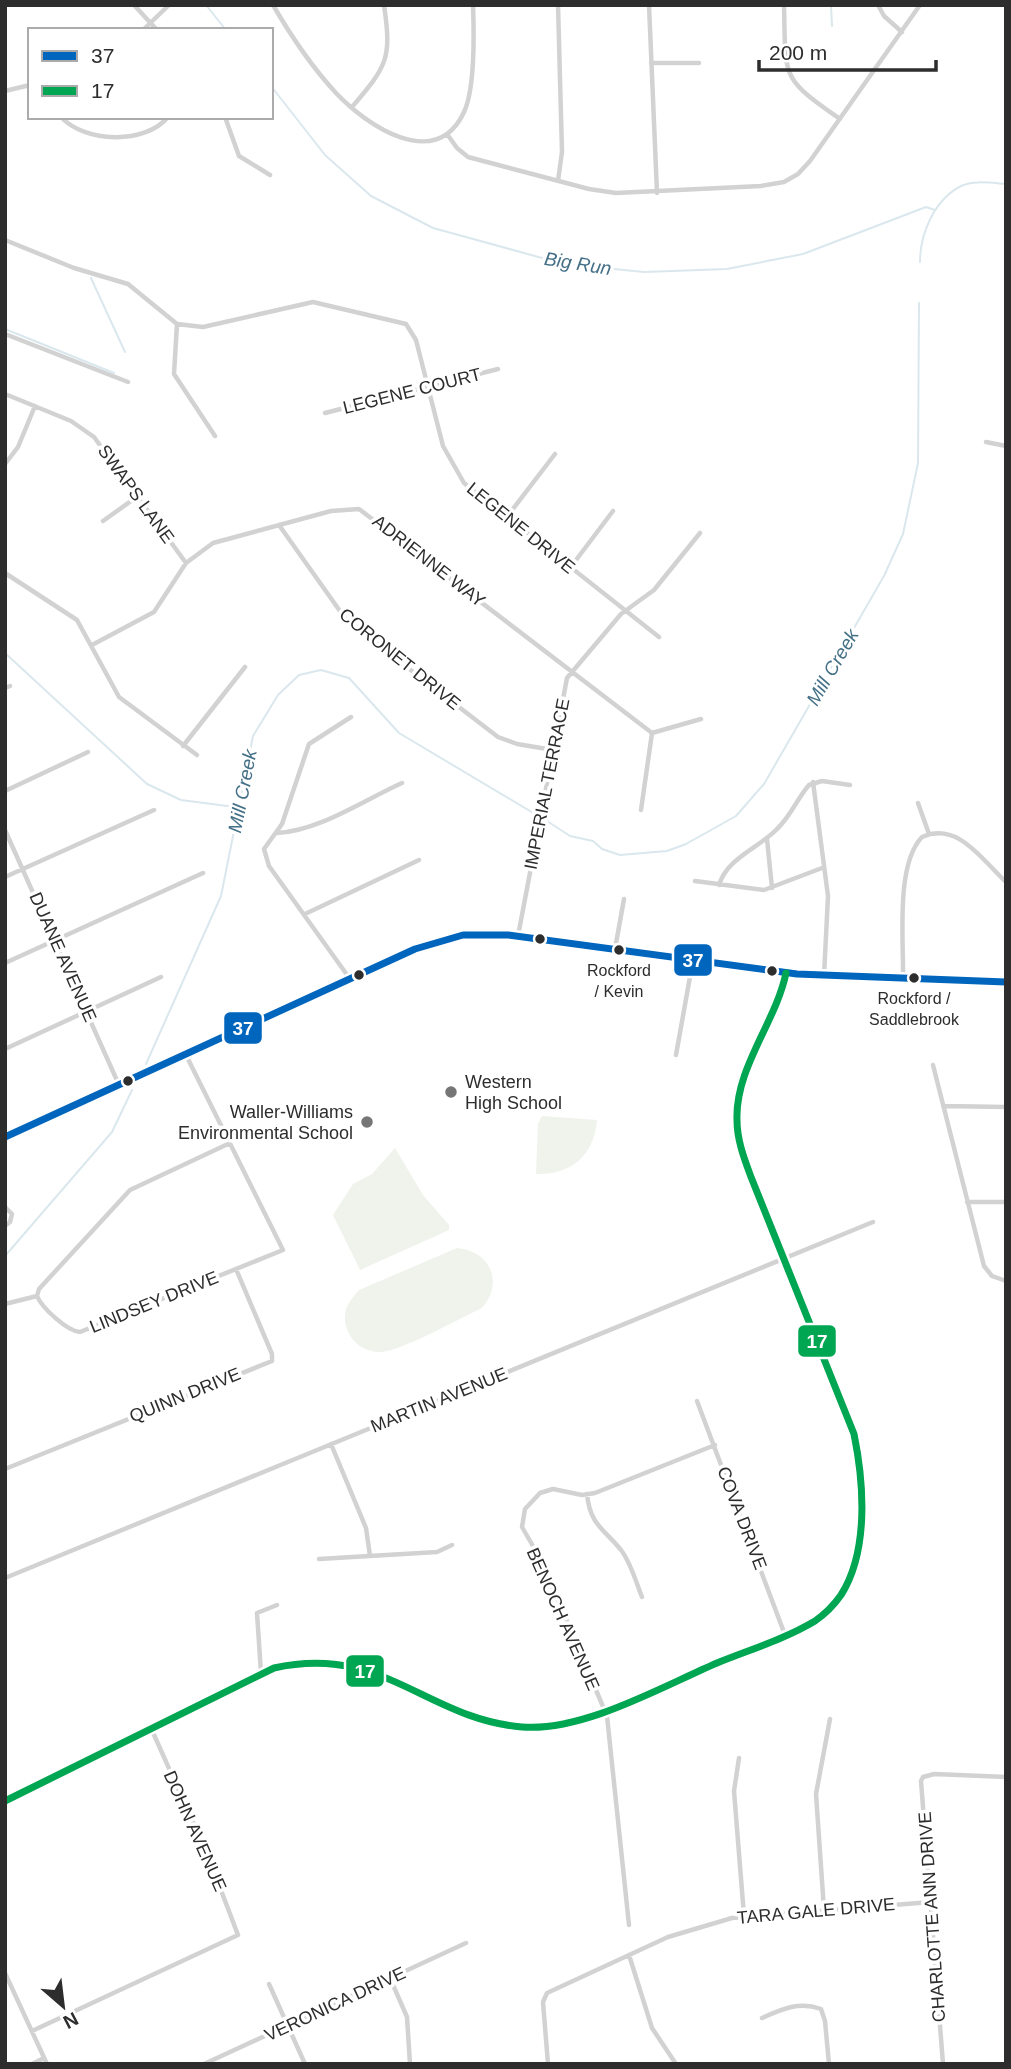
<svg xmlns="http://www.w3.org/2000/svg" width="1011" height="2069" viewBox="0 0 1011 2069" font-family="Helvetica,sans-serif">
  <rect width="100%" height="100%" fill="#fff"/>
  <path fill="#f0f3ec" d="M 542,1116 L 597,1120 C 594,1156 571,1175 536,1174 L 538,1124 Z
    M 395,1148 L 423,1195 L 449,1225 L 449,1230 L 360,1270 L 333,1215 L 353,1184 L 372,1174 Z
    M 457,1248 C 491,1251 504,1283 482,1308 C 460,1318 402,1351 381,1352 C 366,1352 352,1344 347,1329 C 341,1313 348,1302 359,1290 Z"/>
  <g fill="none" stroke-linecap="round" stroke-linejoin="round">
    <path stroke="#dae8ee" stroke-width="2" d="M 206,5 L 226,30
      M 831,5 L 832,26
      M 271,86 L 325,155 L 371,196 L 433,228 L 564,264 L 644,272 L 727,269 L 803,254 L 926,207 L 935,210
      M 920,262 C 920,234 934,200 961,186 C 973,180 992,183 1006,184
      M 91,278 L 125,352
      M 5,329 L 114,373
      M 5,653 L 147,784 L 181,800 L 235,807
      M 547,821 L 570,836 L 593,841 L 602,849 L 620,855 L 667,851 L 686,844 L 736,816 L 764,784 L 884,576 L 903,534 L 918,463 L 919,303
      M 146,1064 L 221,896 L 253,736 L 278,695 L 299,675 L 321,670 L 349,678 L 399,733 L 535,814
      M 5,1256 L 112,1132 L 132,1090"/>
    <path stroke="#d2d2d2" stroke-width="4.5" d="M 134,5 L 157,30
      M 273,5 C 291,36 311,66 336,93 C 366,125 436,173 464,112 C 475,89 474,32 473,5
      M 558,5 L 562,152 L 558,181
      M 649,5 L 657,193
      M 784,5 C 786,77 779,77 840,119
      M 878,5 L 884,16 L 902,32
      M 143,30 L 169,5
      M 651,63 L 699,63
      M 5,91 L 30,85
      M 352,107 C 387,66 392,59 384,5
      M 61,117 C 85,143 145,145 168,117
      M 225,117 L 239,156 L 270,175
      M 447,134 L 457,148 L 468,157 L 589,189 L 616,193 L 761,186 L 784,182 L 798,174 L 810,161 L 920,5
      M 5,240 L 74,268 L 128,284 L 177,324 L 203,327 L 313,302 L 406,324 L 416,340 L 443,446 L 464,483 L 659,637
      M 177,324 L 174,374 L 215,436
      M 5,334 L 128,382
      M 5,394 L 71,421 L 94,437 L 186,563
      M 325,413 L 498,369
      M 986,442 L 1006,446
      M 5,464 L 18,447 L 35,406
      M 506,518 L 555,454
      M 103,521 L 138,496
      M 279,525 L 347,621 L 498,737 L 517,744 L 553,750
      M 570,568 L 613,511
      M 5,573 L 77,620 L 119,697 L 197,755
      M 92,645 L 154,612 L 186,563 L 213,543 L 331,511 L 359,509 L 652,733 L 641,810
      M 5,688 L 10,686
      M 652,733 L 701,719
      M 183,746 L 245,667
      M 813,782 L 828,896 L 824,976
      M 5,791 L 88,752
      M 918,803 L 929,834
      M 5,830 L 119,1085
      M 277,833 C 319,831 364,800 402,783
      M 767,839 L 772,888
      M 5,877 L 154,810
      M 695,881 L 764,890 L 822,868
      M 719,885 C 727,858 759,848 777,829 C 790,817 797,799 809,785 L 822,781 L 850,785
      M 305,914 L 419,860
      M 518,936 L 567,678 L 621,614 L 654,590 L 700,533
      M 615,949 L 624,899
      M 5,963 L 203,873
      M 350,979 L 269,866 L 264,849 L 282,824 L 309,744 L 351,717
      M 903,979 C 904,943 895,865 922,837 C 958,821 982,860 1006,882
      M 5,1049 L 161,977
      M 676,1055 L 693,960
      M 933,1065 L 984,1266 L 992,1276 L 1006,1281
      M 943,1106 L 1006,1107
      M 967,1202 L 1006,1202
      M 5,1207 L 12,1214 L 10,1222 L 5,1226
      M 37,1296 C 42,1308 67,1331 80,1332 L 283,1250 L 186,1055
      M 37,1296 L 39,1289 L 130,1190 L 230,1143
      M 5,1304 L 37,1296
      M 697,1401 L 785,1635
      M 331,1444 L 366,1528 L 370,1556
      M 5,1469 L 272,1361 L 272,1354 L 236,1269
      M 587,1494 C 590,1525 604,1529 621,1550 C 631,1563 636,1582 642,1597
      M 319,1559 L 437,1552 L 452,1545
      M 5,1578 L 873,1222
      M 261,1673 L 257,1613 L 277,1605
      M 739,1758 L 734,1791 L 744,1916
      M 5,1801 L 274,1668 C 384,1644 426,1719 522,1727 C 583,1732 661,1687 717,1663 C 749,1650 785,1639 815,1621 C 825,1614 834,1605 841,1595 C 869,1551 864,1483 854,1434 L 751,1177 C 744,1158 737,1140 737,1120 C 735,1068 776,1022 786,973
      M 824,1910 L 816,1794 L 830,1719
      M 629,1925 L 607,1716 L 541,1560 L 522,1527 L 525,1509 L 540,1493 L 553,1489 L 582,1495 L 595,1493 L 715,1445
      M 629,1955 L 652,2028 L 676,2064
      M 5,1973 L 47,2064
      M 390,1978 L 407,2017 L 410,2064
      M 269,1984 L 305,2064
      M 762,2018 C 782,2009 799,2001 821,2009 L 825,2021 L 829,2064
      M 32,2031 L 238,1935 L 208,1856 L 151,1728
      M 32,2064 L 44,2058
      M 204,2064 L 466,1943
      M 548,2064 L 543,2002 L 547,1993 L 668,1937 L 732,1918 L 931,1902
      M 943,2064 L 921,1781 L 923,1777 L 934,1774 L 1006,1777"/>
    <path stroke="#cbcbcb" stroke-width="6" d="M 5,1137 L 415,949 L 463,935 L 508,935 L 797,974 L 1006,982"/>
    <defs>
      <path id="bus-1" d="M 5,1137 L 415,949 L 463,935 L 508,935 L 797,974 L 1006,982"/>
      <path id="bus-2" d="M 5,1801 L 274,1668 C 384,1644 426,1719 522,1727 C 583,1732 661,1687 717,1663 C 749,1650 785,1639 815,1621 C 825,1614 834,1605 841,1595 C 869,1551 864,1483 854,1434 L 751,1177 C 744,1158 737,1140 737,1120 C 735,1068 776,1022 786,973"/>
    </defs>
    <use href="#bus-1" stroke="#fff" stroke-width="12"/>
    <use href="#bus-2" stroke="#fff" stroke-width="12"/>
    <use href="#bus-1" stroke="#0065bd" stroke-width="7"/>
    <use href="#bus-2" stroke="#00a651" stroke-width="7"/>
  </g>
  <g fill="#2d2d2d" stroke="#fff" stroke-width="2.5">
    <circle cx="540" cy="939" r="6"/>
    <circle cx="619" cy="950" r="6"/>
    <circle cx="772" cy="971" r="6"/>
    <circle cx="359" cy="975" r="6"/>
    <circle cx="914" cy="978" r="6"/>
    <circle cx="128" cy="1081" r="6"/>
  </g>
  <g fill="#767676" stroke="#fff" stroke-width="2.5">
    <circle cx="451" cy="1092" r="7"/>
    <circle cx="367" cy="1122" r="7"/>
  </g>
  <g text-anchor="middle" stroke-width="7" stroke-linejoin="round" paint-order="stroke">
    <g font-size="16" fill="#2d2d2d" stroke="#fff">
      <text x="619" y="976">Rockford<tspan x="619" dy="21">/ Kevin</tspan></text>
      <text x="914" y="1004">Rockford /<tspan x="914" dy="21">Saddlebrook</tspan></text>
    </g>
    <g font-size="18" fill="#2d2d2d" stroke="#fff">
      <text transform="translate(412 391) rotate(-14)" y="6">LEGENE COURT</text>
      <text transform="translate(136 494) rotate(54)" y="6">SWAPS LANE</text>
      <text transform="translate(521 528) rotate(39)" y="6">LEGENE DRIVE</text>
      <text transform="translate(429 561) rotate(38)" y="6">ADRIENNE WAY</text>
      <text transform="translate(400 659) rotate(39)" y="6">CORONET DRIVE</text>
      <text transform="translate(547 784) rotate(-79)" y="6">IMPERIAL TERRACE</text>
      <text transform="translate(63 957) rotate(66)" y="6">DUANE AVENUE</text>
      <text transform="translate(154 1302) rotate(-22)" y="6">LINDSEY DRIVE</text>
      <text transform="translate(185 1395) rotate(-22)" y="6">QUINN DRIVE</text>
      <text transform="translate(439 1400) rotate(-22)" y="6">MARTIN AVENUE</text>
      <text transform="translate(742 1518) rotate(69)" y="6">COVA DRIVE</text>
      <text transform="translate(563 1619) rotate(66)" y="6">BENOCH AVENUE</text>
      <text transform="translate(195 1831) rotate(66)" y="6">DOHN AVENUE</text>
      <text transform="translate(816 1911) rotate(-5)" y="6">TARA GALE DRIVE</text>
      <text transform="translate(932 1917) rotate(-94)" y="6">CHARLOTTE ANN DRIVE</text>
      <text transform="translate(335 2004) rotate(-25)" y="6">VERONICA DRIVE</text>
    </g>
    <g font-size="18" fill="#2d2d2d" stroke="#fff" text-anchor="start">
      <text x="465" y="1088">Western<tspan x="465" dy="21">High School</tspan></text>
      <text x="353" y="1118" text-anchor="end">Waller-Williams<tspan x="353" dy="21">Environmental School</tspan></text>
    </g>
    <g font-size="19" font-style="italic" fill="#447087" stroke="#fff">
      <text transform="translate(578 263) rotate(9)" y="7">Big Run</text>
      <text transform="translate(832 667) rotate(-60)" y="7">Mill Creek</text>
      <text transform="translate(242 791) rotate(-79)" y="7">Mill Creek</text>
    </g>
  </g>
  <g stroke="#fff" stroke-width="2.5">
    <rect x="673" y="943" width="40" height="34" rx="7" fill="#0065bd"/>
    <rect x="223" y="1011" width="40" height="34" rx="7" fill="#0065bd"/>
    <rect x="797" y="1324" width="40" height="34" rx="7" fill="#00a651"/>
    <rect x="345" y="1654" width="40" height="34" rx="7" fill="#00a651"/>
  </g>
  <g font-size="19" text-anchor="middle" font-weight="bold" fill="#fff">
    <text x="693" y="967">37</text>
    <text x="243" y="1035">37</text>
    <text x="817" y="1348">17</text>
    <text x="365" y="1678">17</text>
  </g>
  <rect width="1011" height="2069" fill="none" stroke="#2d2d2d" stroke-width="14"/>
  <rect x="28" y="28" width="245" height="91" fill="#ffffff" stroke="#ababab" stroke-width="2"/>
  <rect x="42" y="51" width="35" height="10" fill="#0065bd" stroke="#ababab" stroke-width="2"/>
  <text x="91" y="63" font-size="21" fill="#2d2d2d">37</text>
  <rect x="42" y="86" width="35" height="10" fill="#00a651" stroke="#ababab" stroke-width="2"/>
  <text x="91" y="98" font-size="21" fill="#2d2d2d">17</text>
  <g transform="translate(63 2006) rotate(152)" stroke="#ffffff" stroke-width="5" paint-order="stroke">
  <path d="M0-5L12 26L0 18L-12 26Z" fill="#2d2d2d"/>
  <text y="-10" font-size="19" font-weight="bold" text-anchor="middle" fill="#2d2d2d">N</text>
  </g>
  <path d="M759 60v10h177v-10" fill="none" stroke="#2d2d2d" stroke-width="3.5"/>
  <text x="769" y="60" font-size="21" fill="#2d2d2d" stroke="#ffffff" stroke-width="5" paint-order="stroke">200 m</text>
</svg>
